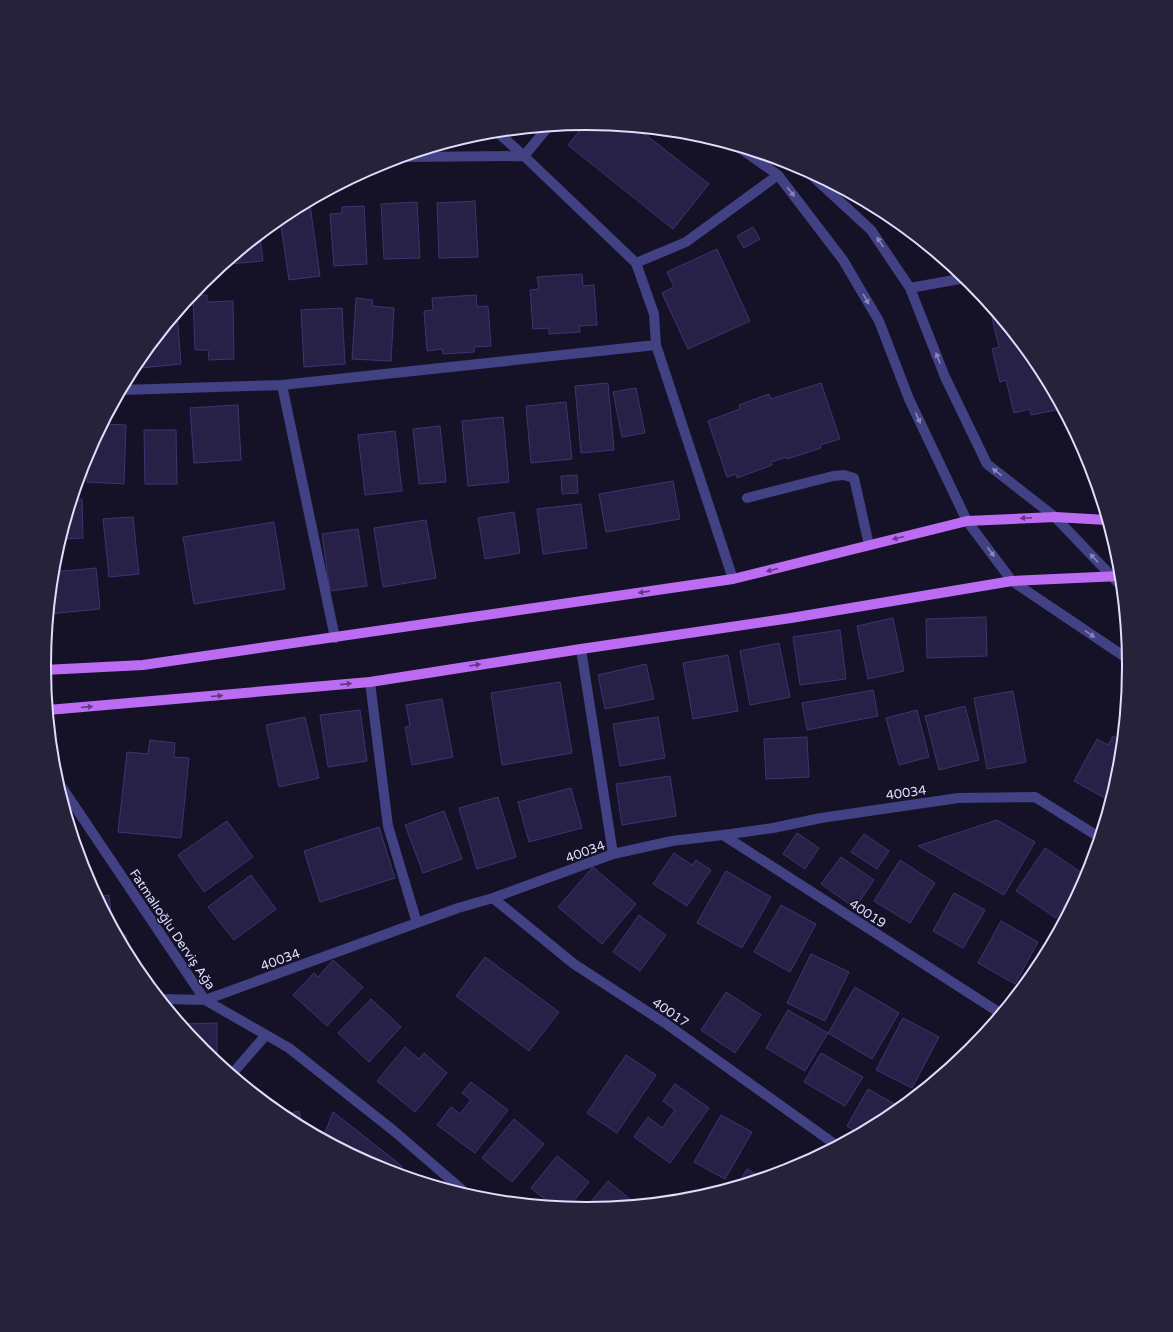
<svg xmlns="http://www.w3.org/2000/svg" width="1173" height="1332" viewBox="0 0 1173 1332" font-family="'Varela Round',sans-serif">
  <rect width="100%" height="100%" fill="#151228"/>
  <path fill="#272047" stroke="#3e3471" d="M 585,124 L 638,129 L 709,184 L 673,229 L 568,145 Z
    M 475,201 L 478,257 L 439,258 L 437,203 Z
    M 417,202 L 420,258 L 384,259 L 381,204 Z
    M 310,205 L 320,276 L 289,280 L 280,219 L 302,206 Z
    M 364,206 L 367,264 L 334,266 L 330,214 L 342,213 L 342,207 Z
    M 753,227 L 760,239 L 744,248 L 737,236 Z
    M 260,236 L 263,261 L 229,264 L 229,261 Z
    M 717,249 L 750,321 L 688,349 L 662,293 L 674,287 L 667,272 Z
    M 582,274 L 583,286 L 594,285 L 597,325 L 579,326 L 580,332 L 549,334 L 549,328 L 533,329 L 530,290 L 539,289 L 537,277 Z
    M 193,295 L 207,295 L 207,302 L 233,301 L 234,359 L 209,360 L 208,350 L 195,350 Z
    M 476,295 L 477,307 L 488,306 L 491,346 L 474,347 L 474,352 L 443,354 L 442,349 L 427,351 L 424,311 L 433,310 L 432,298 Z
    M 356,298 L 373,300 L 372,306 L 394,308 L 391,361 L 352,359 Z
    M 342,308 L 345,364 L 304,367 L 301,310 Z
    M 177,314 L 181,364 L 140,368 L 139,360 Z
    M 998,317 L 1038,365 L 1061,409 L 1031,415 L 1030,409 L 1014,413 L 1006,380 L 1000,382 L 992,349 L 999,347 L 992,318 Z
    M 608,383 L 614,450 L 581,453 L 575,386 Z
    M 821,383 L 840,439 L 820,445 L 821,448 L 787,459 L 786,457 L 771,462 L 772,465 L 737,478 L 736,474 L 727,477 L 708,421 L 740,409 L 739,405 L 769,394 L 771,399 Z
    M 636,388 L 645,433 L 622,437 L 613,392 Z
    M 566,402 L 572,459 L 531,463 L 526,406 Z
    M 238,405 L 241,460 L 194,463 L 190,408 Z
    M 503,417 L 509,482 L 468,486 L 462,421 Z
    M 104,424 L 126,425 L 124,484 L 87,482 L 88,453 Z
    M 440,426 L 446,482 L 419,484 L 413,429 Z
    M 144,430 L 176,430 L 177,484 L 145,484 Z
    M 395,431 L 402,491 L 365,495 L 358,435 Z
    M 577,475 L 578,493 L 562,494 L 561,476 Z
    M 673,481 L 680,519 L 606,532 L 599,494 Z
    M 82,499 L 83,538 L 61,539 L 73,500 Z
    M 581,504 L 587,548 L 543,554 L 537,509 Z
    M 514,512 L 520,553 L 485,559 L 478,518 Z
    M 133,517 L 139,574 L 109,577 L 103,519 Z
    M 426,520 L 436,578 L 383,587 L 374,528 Z
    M 274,522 L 285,589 L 194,604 L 183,537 Z
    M 358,529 L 367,586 L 330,591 L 322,534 Z
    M 96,568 L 100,609 L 49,614 L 53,572 Z
    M 986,617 L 987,656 L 927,658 L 926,619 Z
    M 893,618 L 904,671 L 868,679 L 857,626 Z
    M 840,630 L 846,679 L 800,685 L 793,637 Z
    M 779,643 L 790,697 L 750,705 L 740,651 Z
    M 728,655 L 738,711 L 693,719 L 683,663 Z
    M 646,664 L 654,699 L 605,709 L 598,675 Z
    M 560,682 L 572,753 L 502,765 L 491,693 Z
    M 873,690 L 878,716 L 807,730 L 802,703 Z
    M 1013,691 L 1026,762 L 987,769 L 974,698 Z
    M 442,699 L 453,757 L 412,765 L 405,727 L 410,726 L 406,705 Z
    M 965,706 L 979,760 L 939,770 L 925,716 Z
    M 360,710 L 367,761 L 328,767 L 320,715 Z
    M 917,710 L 929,757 L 899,765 L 886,718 Z
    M 305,717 L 319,778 L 279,787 L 266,725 Z
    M 658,717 L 665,758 L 620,766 L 613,724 Z
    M 1113,736 L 1122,741 L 1119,772 L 1110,801 L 1074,781 L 1097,739 L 1108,745 Z
    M 807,737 L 809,777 L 766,779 L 764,739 Z
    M 150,740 L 175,743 L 174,757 L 189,758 L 181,838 L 118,832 L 127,752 L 148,754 Z
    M 670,776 L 676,816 L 622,825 L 616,784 Z
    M 571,788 L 582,828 L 529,842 L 518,802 Z
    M 498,797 L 516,857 L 477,869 L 459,808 Z
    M 444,811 L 462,859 L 423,873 L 405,825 Z
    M 997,820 L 1035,842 L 1004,895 L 918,846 Z
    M 227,821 L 253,857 L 204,892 L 178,855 Z
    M 379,827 L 395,878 L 320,902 L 304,851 Z
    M 797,833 L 819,848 L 805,869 L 783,854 Z
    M 864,834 L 889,851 L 877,869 L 851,852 Z
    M 1045,848 L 1085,875 L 1056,918 L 1016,891 Z
    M 674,853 L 692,865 L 696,860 L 711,870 L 687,906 L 653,884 Z
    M 841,857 L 874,880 L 855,908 L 821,884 Z
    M 900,860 L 935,883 L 910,923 L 874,901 Z
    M 593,867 L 636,904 L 602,944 L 558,907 Z
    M 726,871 L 771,897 L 742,948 L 697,923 Z
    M 251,875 L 276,909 L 234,940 L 208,907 Z
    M 954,893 L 985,910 L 963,948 L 933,931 Z
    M 109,895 L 112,922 L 111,922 L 98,897 Z
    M 781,905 L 816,924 L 790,972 L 754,952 Z
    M 639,915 L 666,935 L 640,971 L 613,952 Z
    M 1001,921 L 1038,942 L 1015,984 L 978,963 Z
    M 126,935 L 128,953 L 118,936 Z
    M 811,954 L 849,972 L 825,1021 L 787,1003 Z
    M 485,957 L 559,1012 L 529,1051 L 456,996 Z
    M 333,960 L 363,987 L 327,1026 L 293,995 L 314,973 L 318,977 Z
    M 855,987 L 899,1013 L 872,1059 L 828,1033 Z
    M 726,992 L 761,1015 L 735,1053 L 701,1030 Z
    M 371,999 L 401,1027 L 369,1062 L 338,1033 Z
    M 788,1010 L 828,1033 L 805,1071 L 766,1048 Z
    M 903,1018 L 939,1037 L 912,1088 L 876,1070 Z
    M 217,1023 L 217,1062 L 203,1049 L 182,1024 Z
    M 973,1036 L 978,1040 L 970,1050 L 962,1057 Z
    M 405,1047 L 419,1059 L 424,1053 L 447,1073 L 415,1112 L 377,1081 Z
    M 821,1053 L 863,1077 L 845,1106 L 804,1082 Z
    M 626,1055 L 656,1075 L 617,1133 L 587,1113 Z
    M 471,1082 L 508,1110 L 475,1153 L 437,1125 L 451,1107 L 460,1114 L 471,1100 L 462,1093 Z
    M 675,1084 L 709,1108 L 670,1163 L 634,1137 L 648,1117 L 662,1128 L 675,1110 L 663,1101 Z
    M 868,1089 L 900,1107 L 888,1117 L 858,1133 L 847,1126 Z
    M 299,1111 L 303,1127 L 282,1115 Z
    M 333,1112 L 402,1166 L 400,1174 L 379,1167 L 375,1165 L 376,1162 L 362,1158 L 323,1138 Z
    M 721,1115 L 752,1132 L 725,1179 L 694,1162 Z
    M 514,1119 L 544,1144 L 512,1182 L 482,1158 Z
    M 557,1156 L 589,1182 L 569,1207 L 552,1205 L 531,1188 Z
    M 747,1169 L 761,1177 L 738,1184 Z
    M 608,1181 L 636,1204 L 586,1208 Z"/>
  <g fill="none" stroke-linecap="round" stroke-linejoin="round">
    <path stroke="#424183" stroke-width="10" d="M 497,132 L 524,156 L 636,263 L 654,314 L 656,345 L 733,579
      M 741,149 L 778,175 L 843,260 L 879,321 L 909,399 L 967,521 L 1012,581 L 1128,659
      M 405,157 L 524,156 L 548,127
      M 807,171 L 871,230 L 910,288 L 945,377 L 987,464 L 1055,517 L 1121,586
      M 636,263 L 686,242 L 778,175
      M 910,288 L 965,278
      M 282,385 L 335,638
      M 122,390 L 282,385 L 656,345
      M 747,498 L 833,476 L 844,475 L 854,478 L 869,545
      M 581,649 L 613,854
      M 370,682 L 388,826 L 417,923
      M 57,780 L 205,1000 L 289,1048 L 394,1131 L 467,1194
      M 723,835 L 1000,1013
      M 493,898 L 574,964 L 665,1023 L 836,1145
      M 161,999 L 205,1000 L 458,908 L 493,898 L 613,854 L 672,841 L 723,835 L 773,828 L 821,818 L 958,798 L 1035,797 L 1099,837
      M 232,1074 L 266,1035"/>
    <path stroke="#bc6cf3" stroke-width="10" d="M 44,670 L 143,665 L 733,579 L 967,521 L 1055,517 L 1107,520
      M 48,710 L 370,682 L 581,649 L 791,618 L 1012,581 L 1120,576"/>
  </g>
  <defs><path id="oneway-solid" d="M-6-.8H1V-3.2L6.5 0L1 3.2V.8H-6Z"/></defs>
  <g fill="#8987b9">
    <use href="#oneway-solid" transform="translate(791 192) rotate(52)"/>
    <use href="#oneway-solid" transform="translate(880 242) rotate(-124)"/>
    <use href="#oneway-solid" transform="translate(866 299) rotate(60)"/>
    <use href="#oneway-solid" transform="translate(938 358) rotate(-112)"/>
    <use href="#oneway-solid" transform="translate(918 418) rotate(65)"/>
    <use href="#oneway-solid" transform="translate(997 472) rotate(-142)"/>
    <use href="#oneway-solid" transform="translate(991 552) rotate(53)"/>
    <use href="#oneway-solid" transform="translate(1094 558) rotate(-133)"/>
    <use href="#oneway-solid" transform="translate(1090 634) rotate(34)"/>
  </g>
  <g fill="#603a83">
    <use href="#oneway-solid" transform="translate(1026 518) rotate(177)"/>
    <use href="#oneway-solid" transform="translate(898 538) rotate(166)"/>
    <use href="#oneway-solid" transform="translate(772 570) rotate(166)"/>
    <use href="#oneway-solid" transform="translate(644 592) rotate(172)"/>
    <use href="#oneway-solid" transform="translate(475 665) rotate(-9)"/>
    <use href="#oneway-solid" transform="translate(346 684) rotate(-6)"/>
    <use href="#oneway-solid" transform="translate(217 696) rotate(-5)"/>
    <use href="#oneway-solid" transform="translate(87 707) rotate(-5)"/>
  </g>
  <g text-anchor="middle" stroke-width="3" stroke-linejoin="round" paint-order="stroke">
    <g font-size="13" fill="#dfdcfc" stroke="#151228">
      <text transform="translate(906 792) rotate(-8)" y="5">40034</text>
      <text transform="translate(585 851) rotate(-20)" y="5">40034</text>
      <text transform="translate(868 913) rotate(33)" y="5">40019</text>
      <text transform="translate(173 929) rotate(56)" y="5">Fatmalıoğlu Derviş Ağa</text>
      <text transform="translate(280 959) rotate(-20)" y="5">40034</text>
      <text transform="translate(671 1012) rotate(34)" y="5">40017</text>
    </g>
  </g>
  <path d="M0 0H1173V1332H0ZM586 130H587A535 535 0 0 1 1122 665V667A535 535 0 0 1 587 1202H586A535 535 0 0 1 51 667V665A535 535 0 0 1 586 130Z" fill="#252239" fill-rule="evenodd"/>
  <path fill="none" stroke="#dfdcfc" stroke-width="2" d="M586 130H587A535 535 0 0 1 1122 665V667A535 535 0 0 1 587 1202H586A535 535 0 0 1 51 667V665A535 535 0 0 1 586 130Z"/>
</svg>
